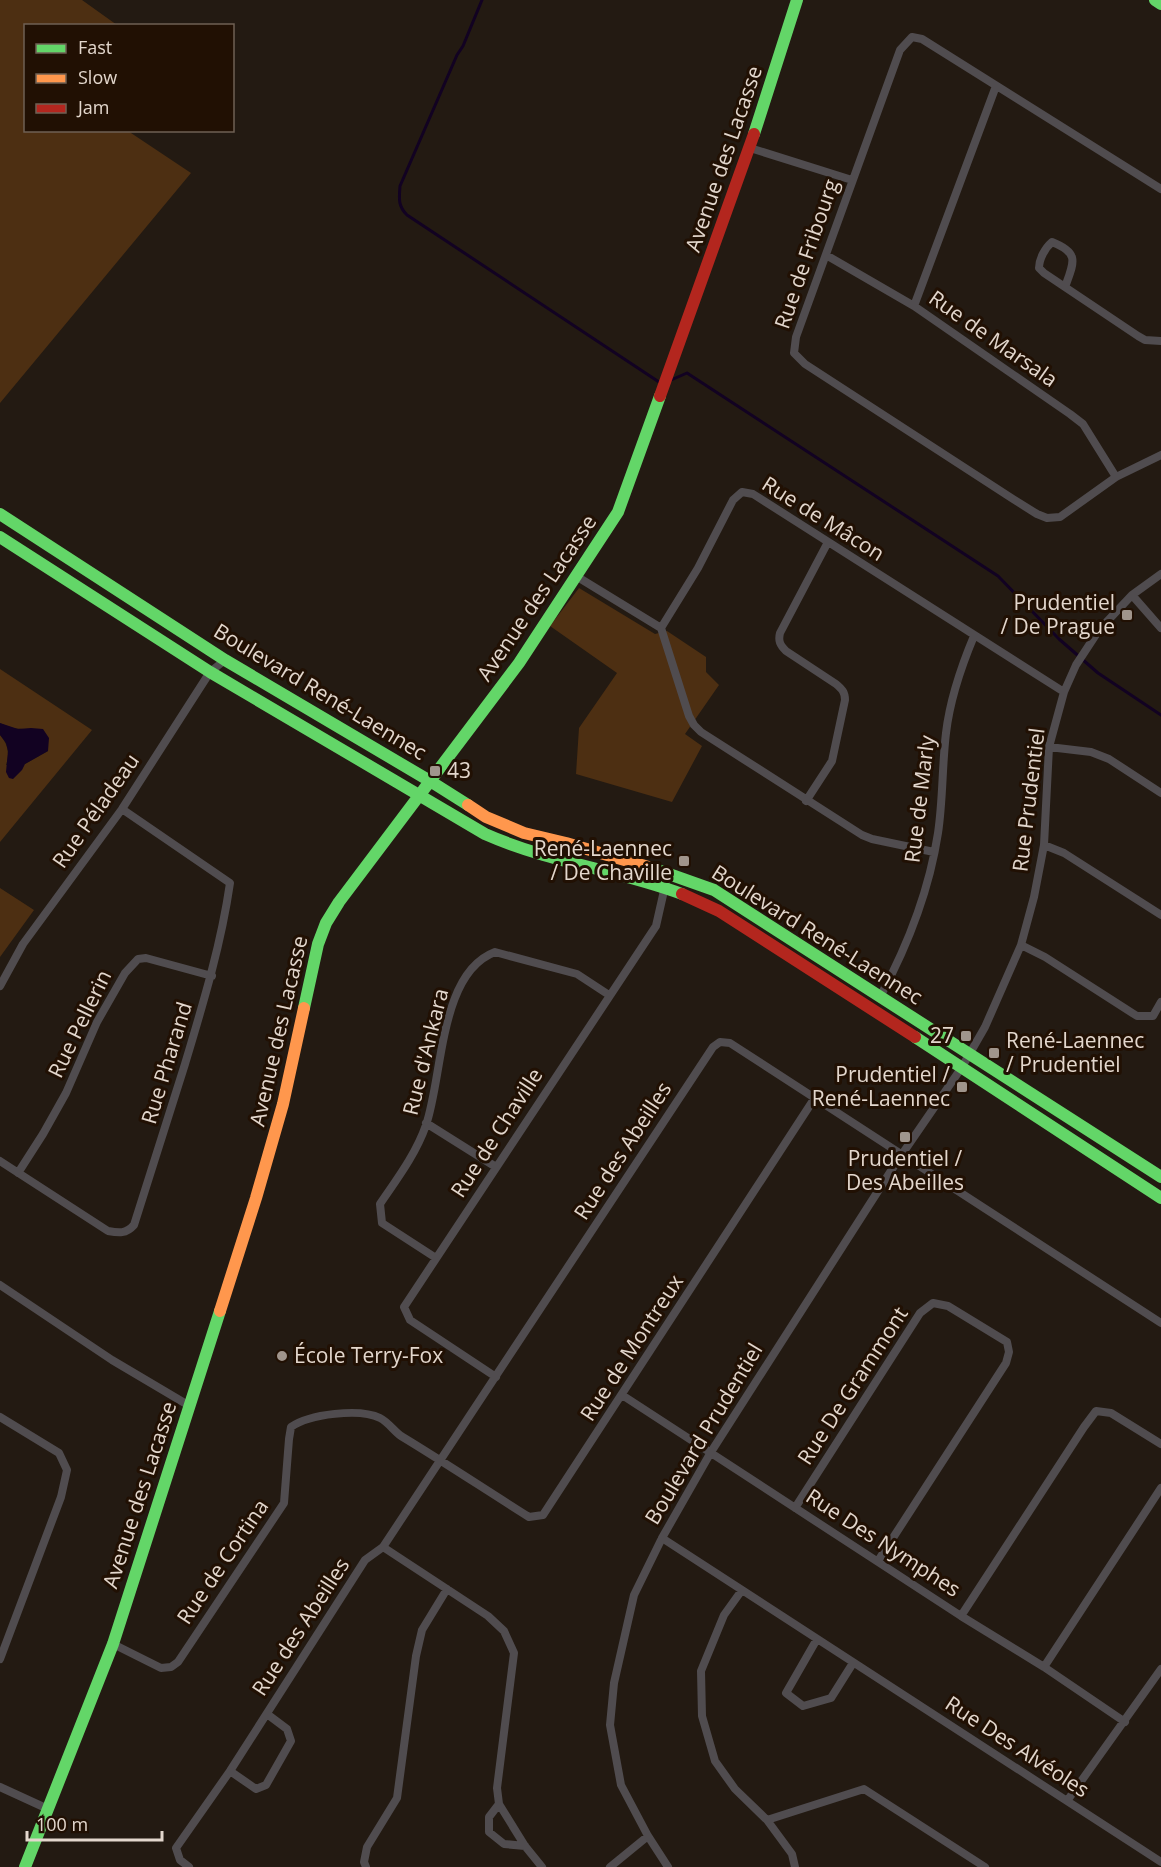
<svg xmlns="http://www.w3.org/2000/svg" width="1161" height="1867" viewBox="0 0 1161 1867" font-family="'Open Sans',sans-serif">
  <rect width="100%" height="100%" fill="#231a12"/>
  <path fill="#4d2f12" d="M 0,0 L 82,0 L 117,25 L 26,26 L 26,130 L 128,131 L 191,173 L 0,403 Z
    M 579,588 L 655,634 L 667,631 L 706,657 L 706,672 L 719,685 L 685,734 L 702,746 L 672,802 L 576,774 L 579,728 L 617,673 L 550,626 Z
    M 0,669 L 92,730 L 0,842 L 0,735 C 8,744 10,754 6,765 L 25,764 L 48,751 L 23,729 L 11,728 L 0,723 Z
    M 0,888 L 34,910 L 0,957 Z"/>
  <path fill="#120222" d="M 0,723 L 18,729 L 31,728 L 43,729 L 49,738 L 48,751 L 25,764 L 22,770 L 13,779 L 9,778 L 6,772 L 8,751 L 6,743 L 0,735 Z"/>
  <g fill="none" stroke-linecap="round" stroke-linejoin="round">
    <path stroke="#120222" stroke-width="3" d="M 482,0 L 463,46 L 457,55 L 400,186 C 399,199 398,206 407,215 L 662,384
      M 671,380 L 687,373 L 998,576 L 1059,639 L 1098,673 L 1161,715"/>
    <path stroke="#504c4f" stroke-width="8" d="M 750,148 L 852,180
      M 1161,189 L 922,39 L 912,37 L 900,50 L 796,337 L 794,353 L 805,364 L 1013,499 L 1037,514 L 1047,518 L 1060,517 L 1116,477 L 1161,455
      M 826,255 L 914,306 L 1070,414 L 1083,424 L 1116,477
      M 1065,287 C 1074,262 1080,253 1052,242 C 1045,248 1039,259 1039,268 L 1044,273 L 1138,336 L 1145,340 L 1161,341
      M 914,306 L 996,86
      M 576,576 L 661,628
      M 1132,595 L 1161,628
      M 1049,747 L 1091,752 L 1109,759 L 1161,793
      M 806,801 L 832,761 L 845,700 C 845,692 842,689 836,684 L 786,651 C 780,645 778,641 780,633 L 828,542
      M 1044,845 L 1064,853 L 1161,915
      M 934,852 L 872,839 L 862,835 L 701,732 L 694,725 L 689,716 L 661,628 L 698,568 L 733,500 L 742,492 L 753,494 L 1064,692
      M 1021,945 L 1045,957 L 1137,1016 L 1153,1016 L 1161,1002
      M 0,986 L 23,944 L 122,809 L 210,672 L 225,660
      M 880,997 C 908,945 929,892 938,833 C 943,800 942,766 946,733 C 950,699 961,667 974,636
      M 426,1123 L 496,1167
      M 0,1161 L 108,1231 C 119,1233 126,1234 134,1225 C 151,1172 168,1118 185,1064 C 203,1004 221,945 230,883 L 122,809
      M 18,1173 L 43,1134 L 66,1093 L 97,1022 L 125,973 L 138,959 L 146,958 L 212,976
      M 436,1258 L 382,1223 L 380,1204 C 397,1179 416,1154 426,1125 C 443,1076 439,973 495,952 L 577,974 L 609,995
      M 0,1285 L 112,1360 L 188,1405
      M 496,1377 L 410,1320 L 404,1307 L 656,926 L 668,873
      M 622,1395 L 961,1616 L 1044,1667 L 1125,1722
      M 0,1417 L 59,1453 L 67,1470 L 61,1497 L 0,1659
      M 795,1508 L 920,1313 L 933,1303 L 948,1306 L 1007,1342 L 1009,1352 L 1006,1363 L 878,1561
      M 662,1538 L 1161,1862
      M 383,1547 L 488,1616 L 504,1631 L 514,1653 L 497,1788 L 499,1804 L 525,1846 L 542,1867
      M 742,1590 L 724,1615 L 701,1671 L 702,1716 L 715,1761 L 735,1789 L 767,1820 L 792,1854 L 795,1867
      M 961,1616 L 1084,1427 L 1096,1411 L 1111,1413 L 1161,1444
      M 817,1639 L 786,1693 L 803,1706 L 831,1698 L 853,1663
      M 113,1644 L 161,1668 L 171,1667 L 178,1662 L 284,1503 L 289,1439 L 291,1427 C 309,1414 360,1408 380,1418 C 388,1422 394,1431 401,1436 C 444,1462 486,1490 529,1517 L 543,1515 L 814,1099
      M 1044,1667 L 1161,1488
      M 230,1771 L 256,1789 L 266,1785 L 291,1741 L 287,1729 L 267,1714
      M 0,1787 L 48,1809
      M 1067,1801 L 1161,1669
      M 499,1804 L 489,1817 L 489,1832 L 504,1844 L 525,1846
      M 767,1820 L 864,1789 L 985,1867
      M 189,1867 L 180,1860 L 176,1848 L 230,1771 L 365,1560 L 383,1547 L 713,1047 L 720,1042 L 730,1043 L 1161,1323
      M 366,1867 L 364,1862 L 367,1847 L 397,1798 L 416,1656 L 422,1630 L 447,1589
      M 610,1867 L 648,1836
      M 668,1867 L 648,1836 L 621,1785 L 610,1725 L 614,1683 L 634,1595 L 662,1538 L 711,1452 L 896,1163 L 962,1067 L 985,1027 L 1021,945 L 1034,897 L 1044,845 L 1049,747 L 1064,692 L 1076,665 L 1099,630 L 1132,595 L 1161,574"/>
    <path stroke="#63d668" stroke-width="12" d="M 1155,0 L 1161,4
      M 754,134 L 797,0
      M 0,514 L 225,660 L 430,781 L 468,805
      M 0,537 L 210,672 L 485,834 C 548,862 618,870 682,894
      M 652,868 L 714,890 L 1161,1177
      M 304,1008 L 318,944 L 326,923 L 339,902 L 519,663 L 618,512 L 660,396
      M 915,1037 L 1161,1198
      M 25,1867 L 113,1644 L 220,1311"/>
    <path stroke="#ff974d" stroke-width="12" d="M 468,805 L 486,817 L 524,833 L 566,843 L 652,868
      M 220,1311 L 256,1198 L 283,1104 L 304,1008"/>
    <path stroke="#b3261e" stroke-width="12" d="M 660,396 L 754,134
      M 682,894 L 719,911 L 915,1037"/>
  </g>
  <g fill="#a0958c" stroke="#211003" stroke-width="2">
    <rect x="1121" y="609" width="12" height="12" rx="3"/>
    <rect x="429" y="765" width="12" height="12" rx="3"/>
    <rect x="678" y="855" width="12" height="12" rx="3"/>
    <rect x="960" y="1030" width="12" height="12" rx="3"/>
    <rect x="988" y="1047" width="12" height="12" rx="3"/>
    <rect x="956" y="1081" width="12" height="12" rx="3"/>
    <rect x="899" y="1131" width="12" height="12" rx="3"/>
    <circle cx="282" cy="1356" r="6"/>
  </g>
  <g text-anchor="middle" stroke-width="6" stroke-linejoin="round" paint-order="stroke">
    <g font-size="21" fill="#e3d7cd" stroke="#211003">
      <text transform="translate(724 159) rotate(-71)" y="7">Avenue des Lacasse</text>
      <text transform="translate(807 254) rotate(-71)" y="7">Rue de Fribourg</text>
      <text transform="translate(993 339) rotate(35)" y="7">Rue de Marsala</text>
      <text transform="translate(823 519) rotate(32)" y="7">Rue de Mâcon</text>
      <text transform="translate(537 598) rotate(-56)" y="7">Avenue des Lacasse</text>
      <text transform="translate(320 692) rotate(31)" y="7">Boulevard René-Laennec</text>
      <text transform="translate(920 799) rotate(-83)" y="7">Rue de Marly</text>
      <text transform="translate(1029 800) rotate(-83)" y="7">Rue Prudentiel</text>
      <text transform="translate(96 811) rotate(-55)" y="7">Rue Péladeau</text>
      <text transform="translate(817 935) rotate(32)" y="7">Boulevard René-Laennec</text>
      <text transform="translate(80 1024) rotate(-64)" y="7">Rue Pellerin</text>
      <text transform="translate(279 1031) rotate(-77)" y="7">Avenue des Lacasse</text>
      <text transform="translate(426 1052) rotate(-76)" y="7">Rue d'Ankara</text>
      <text transform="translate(167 1063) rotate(-73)" y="7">Rue Pharand</text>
      <text transform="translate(497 1133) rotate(-57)" y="7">Rue de Chaville</text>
      <text transform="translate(623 1151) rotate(-57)" y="7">Rue des Abeilles</text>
      <text transform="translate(632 1348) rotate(-57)" y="7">Rue de Montreux</text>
      <text transform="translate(853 1386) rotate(-57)" y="7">Rue De Grammont</text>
      <text transform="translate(704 1434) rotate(-59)" y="7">Boulevard Prudentiel</text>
      <text transform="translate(140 1495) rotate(-72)" y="7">Avenue des Lacasse</text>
      <text transform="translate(883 1543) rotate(33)" y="7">Rue Des Nymphes</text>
      <text transform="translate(223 1562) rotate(-56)" y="7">Rue de Cortina</text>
      <text transform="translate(301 1627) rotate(-57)" y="7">Rue des Abeilles</text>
      <text transform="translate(1017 1747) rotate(33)" y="7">Rue Des Alvéoles</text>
    </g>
    <g font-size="21" fill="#e3d7cd" stroke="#211003" text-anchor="end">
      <text x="1115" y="610">Prudentiel<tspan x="1115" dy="24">/ De Prague</tspan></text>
      <text x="447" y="778" text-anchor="start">43</text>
      <text x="672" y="856">René-Laennec<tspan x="672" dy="24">/ De Chaville</tspan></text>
      <text x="954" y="1043">27</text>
      <text x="1006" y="1048" text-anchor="start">René-Laennec<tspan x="1006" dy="24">/ Prudentiel</tspan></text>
      <text x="950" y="1082">Prudentiel /<tspan x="950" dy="24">René-Laennec</tspan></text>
      <text x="905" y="1166" text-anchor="middle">Prudentiel /<tspan x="905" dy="24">Des Abeilles</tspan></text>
      <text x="294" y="1363" text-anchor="start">École Terry-Fox</text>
    </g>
  </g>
  <rect x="24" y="24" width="210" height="108" fill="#211003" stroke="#6f6054" stroke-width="1.5"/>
  <rect x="36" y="44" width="30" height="9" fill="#63d668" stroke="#6f6054" stroke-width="1.5"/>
  <text x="78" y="54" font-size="18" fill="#e3d7cd">Fast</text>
  <rect x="36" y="74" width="30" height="9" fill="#ff974d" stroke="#6f6054" stroke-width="1.5"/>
  <text x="78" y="84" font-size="18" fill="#e3d7cd">Slow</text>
  <rect x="36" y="104" width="30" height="9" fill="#b3261e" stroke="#6f6054" stroke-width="1.5"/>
  <text x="78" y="114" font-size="18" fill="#e3d7cd">Jam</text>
  <path d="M27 1831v9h135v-9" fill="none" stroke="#e3d7cd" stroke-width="3"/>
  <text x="36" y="1831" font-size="18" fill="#e3d7cd" stroke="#211003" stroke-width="4.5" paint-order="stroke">100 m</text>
</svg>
